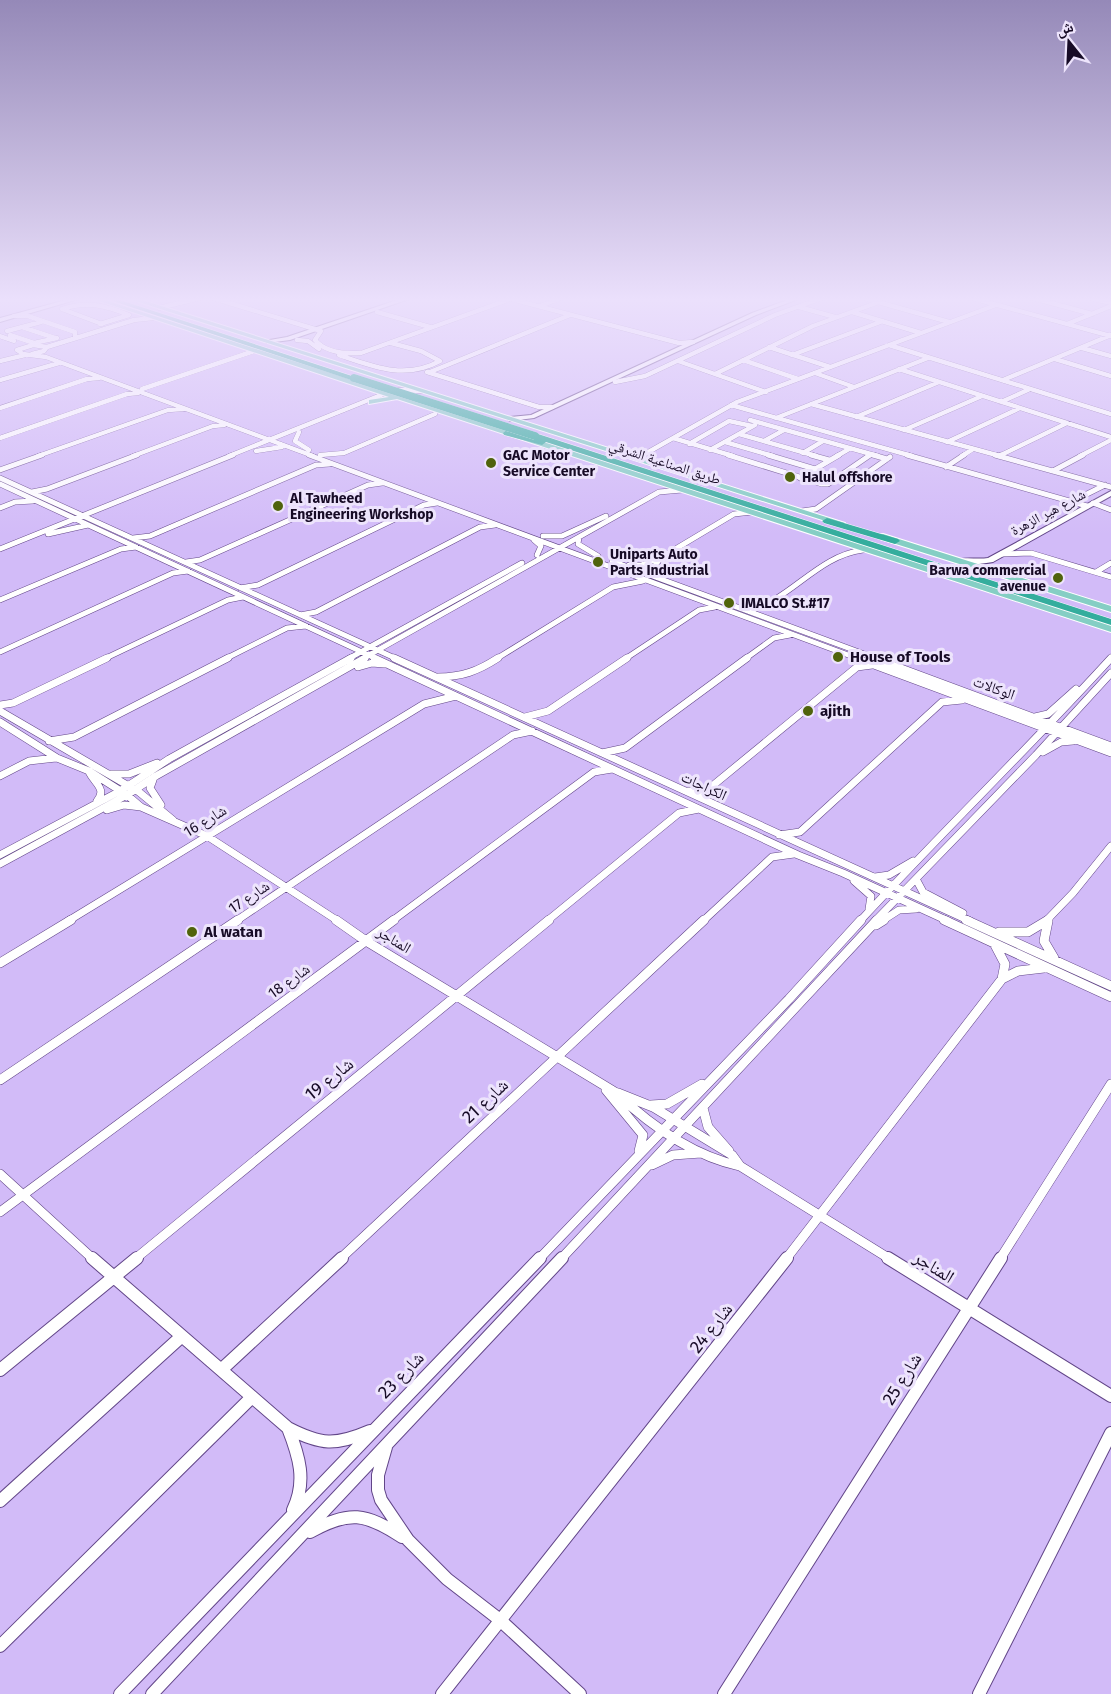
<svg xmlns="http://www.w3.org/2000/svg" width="1111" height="1694" viewBox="0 0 1111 1694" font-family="'Fira Sans','Noto Naskh Arabic',sans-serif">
  <rect width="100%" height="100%" fill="#d2bbf8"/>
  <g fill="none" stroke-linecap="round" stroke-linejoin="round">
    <defs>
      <path id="street-far4" d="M 213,298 L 318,330
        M 507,298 L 679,343 L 693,342
        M 864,298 L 949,322
        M 972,298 L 1111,336
        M 1033,298 L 1092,314
        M 1090,298 L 1111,303
        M 540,306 L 561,298
        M 799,307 L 835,317
        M 159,308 L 200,298
        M 62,309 C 87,301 105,305 129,315 L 100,324
        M 62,309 L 102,324
        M 377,312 L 430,327
        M 852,312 L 921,333
        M 14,316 L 28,316 L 75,332 L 75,336
        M 1067,324 L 1111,306
        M 22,327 L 55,338
        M 7,331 L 41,322
        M 321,331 L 315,340 C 326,353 345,354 361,353 L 510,299
        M 10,335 L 34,343 L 57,338
        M 0,336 L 14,341
        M 297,340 L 308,341 L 319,349
        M 889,345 L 1111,414
        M 47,347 L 134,320 L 153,318
        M 769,347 L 830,367
        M 1082,348 L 1111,356
        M 32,354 L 44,351 L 47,347 L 33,345 L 17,350 L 23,354 L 46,357 L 313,456
        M 339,355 C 374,367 405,380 440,361 L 421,351 L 391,343
        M 792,355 L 883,321
        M 1055,359 L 1111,376
        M 743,360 L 798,379
        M 0,361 L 25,355
        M 678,361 L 766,392
        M 899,369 L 1111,437
        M 427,372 L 539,407 L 552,407
        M 430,372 L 570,315
        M 815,373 L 854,387
        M 715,374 L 813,326 L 879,302
        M 0,380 L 59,363
        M 1003,380 L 1111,335
        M 615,382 L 645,376 L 775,315 L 822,298
        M 142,389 L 254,351
        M 1001,402 L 1030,389
        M 811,404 L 1000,456
        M 731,405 L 912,456
        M 0,408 L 87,379 L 99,378
        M 856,417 L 939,382
        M 776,418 L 928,358
        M 750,420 L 878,456
        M 904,430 L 982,396
        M 299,432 L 295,441 L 309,450
        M 739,434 L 816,456
        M 0,438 L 127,394 L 138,393
        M 673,438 L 733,456
        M 764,441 L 784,430
        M 725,442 L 773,456
        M 947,442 L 1020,408
        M 689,444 L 729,421 L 752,426
        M 710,450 L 755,425
        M 256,451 L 282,447
        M 803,453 L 823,441
        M 320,455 L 344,453 L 435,414
        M 38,456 L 168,410 L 183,409
        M 133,456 L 213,426 L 224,425
        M 229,456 L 386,393 L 399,390 L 422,391
        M 629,456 L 643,455 L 737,402 L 996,305
        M 837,456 L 849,449
        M 868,456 L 870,455
        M 962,456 L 973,449
        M 999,456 L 1067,423
        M 1080,456 L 1111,440"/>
      <path id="street-far3" d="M 309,455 L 859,659
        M 728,455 L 822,484 L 828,484 L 870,455
        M 768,455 L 815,469
        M 811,455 L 829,460
        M 873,455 L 887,459
        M 907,455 L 1087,506
        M 995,455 L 1111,487
        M 629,456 L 643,455
        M 999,456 L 1001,455
        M 946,467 L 964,455
        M 0,470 L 42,455
        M 1053,471 L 1083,455
        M 0,478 L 397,659
        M 800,478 L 839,455
        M 0,484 L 377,659
        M 32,492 L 47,489 L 137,455
        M 1071,502 L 1105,485
        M 1093,503 L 1111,510
        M 0,508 L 15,502 L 33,501
        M 802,511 L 816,509 L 890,457
        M 48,534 L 88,525
        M 543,536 L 562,536 L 606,516
        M 579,537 L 578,544 L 598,556
        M 133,538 L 150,536 L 316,465 L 329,464
        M 534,540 L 541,546 L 537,555
        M 0,549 L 233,455
        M 1001,554 L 1031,553 L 1111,577
        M 612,561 L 878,659
        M 186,562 L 200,560 L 368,485 L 382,483
        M 629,565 L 641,565 L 661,558
        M 1096,572 L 1111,563
        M 656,577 L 652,569 L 662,557 L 734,514 L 752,512
        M 240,588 L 258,585 L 424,505 L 437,503
        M 0,600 L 121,549 L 136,547
        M 748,611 C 792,599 817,556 863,550
        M 300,615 L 316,612 L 480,527 L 495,525
        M 0,652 L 173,573 L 188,571
        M 104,659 L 228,600 L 243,597
        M 225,659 L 287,628 L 306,626
        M 348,659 L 522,563
        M 362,659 L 659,492 L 682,490
        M 496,659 L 613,587 L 643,581
        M 625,659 L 699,610 L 715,607
        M 745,659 L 774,638 L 790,635"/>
      <path id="street-far2" d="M 374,658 L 798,855 L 843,873 L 948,921
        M 394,658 L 970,921
        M 855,658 L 1111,753
        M 874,658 L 1111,746
        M 358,667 L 372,663 L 384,664
        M 438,677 C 462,677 478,671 498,658
        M 0,705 L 13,703 L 107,658
        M 0,711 L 139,792 L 173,820
        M 525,717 L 548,711 L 627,658
        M 1035,717 L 1048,714 L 1076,689
        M 0,722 L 57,758 L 89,771 L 127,795 L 141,807 L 207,836 L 338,921
        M 49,741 L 74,737 L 228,658
        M 1043,752 L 1061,742 L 1073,741
        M 602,753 L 625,748 L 747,658
        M 89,772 C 95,784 107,789 97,801
        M 111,774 L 129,774 L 157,763
        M 0,776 L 29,761 L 56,758
        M 153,780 L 150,788 L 161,805
        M 688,791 L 702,791 L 711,787 L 857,667 L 872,665
        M 107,810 L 124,805 L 141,807
        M 779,835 L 800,832 L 942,702 L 962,700
        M 0,855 L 120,791 L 169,759 L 351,658
        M 0,864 L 127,795 L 156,776 L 365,658
        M 875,877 L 889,875 L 913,861
        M 916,879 L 923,892 L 963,913
        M 854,881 L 871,896 L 869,909
        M 68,921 L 424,704 L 456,696
        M 236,921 L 513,735 L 532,731
        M 392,921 L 594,772 L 612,769
        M 547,921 L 679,813 L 699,809
        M 703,921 L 772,857 L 794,854
        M 860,921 C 942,832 1029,748 1111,658
        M 875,921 L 1036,755 L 1111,673
        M 882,921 L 899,910 L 916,909
        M 1046,921 L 1073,893 L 1111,846"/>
      <path id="street-far1" d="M 336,920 L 366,941 L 615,1092 C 650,1125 692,1156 740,1166
        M 944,920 L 1111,997
        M 966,920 L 1111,986
        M 1048,921 L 1044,941 L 1054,958
        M 876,925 L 884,920
        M 999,932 L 1028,932 L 1048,920
        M 995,945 L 1005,964 L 1002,979
        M 0,963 L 71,920
        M 0,1080 L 238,920
        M 606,1090 L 643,1135 L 639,1151
        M 618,1093 L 653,1107 L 732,1155 L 740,1166 L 890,1259
        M 651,1105 L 667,1104 L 702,1084
        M 703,1108 L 708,1127 L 729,1151
        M 652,1165 L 673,1155 L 701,1153
        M 0,1174 L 93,1259
        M 0,1212 L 394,920
        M 135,1259 L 549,920
        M 340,1259 L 704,920
        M 539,1259 L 789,999 L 861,920
        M 561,1259 L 877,920
        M 786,1259 L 1002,979 L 1018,971 L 1044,968
        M 1000,1259 L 1111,1084"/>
      <path id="street" d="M 92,1258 L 288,1428 C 321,1445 335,1446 370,1431
        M 888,1258 L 1111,1396
        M 0,1370 L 137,1258
        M 221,1370 L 342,1258
        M 288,1428 C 299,1456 307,1481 293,1510
        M 386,1447 L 378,1475 L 378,1490 L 381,1500 L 408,1540 L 447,1579 L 500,1620 L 580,1694
        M 0,1501 L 182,1336
        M 310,1532 C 349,1510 366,1513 402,1537
        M 0,1646 L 252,1397
        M 120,1694 L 540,1258
        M 152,1694 L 562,1258
        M 442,1694 L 787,1258
        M 724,1694 L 1001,1258
        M 979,1694 L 1111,1433"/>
      <path id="secondary" d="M 73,298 L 82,298 L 0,322 L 0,318 Z
        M 403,298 L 412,298 L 290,340 L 267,343 L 264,341 L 287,337 Z
        M 793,298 L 801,298 L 756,315 L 534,418 L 510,421 L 507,419 L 510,417 L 531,415 L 752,313 Z
        M 1111,491 L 1111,496 L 993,562 C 981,564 965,566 954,561 C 962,556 977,560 988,558 Z"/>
      <path id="primary" d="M 90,298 L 99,298 L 1111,626 L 1111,632 L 397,399 L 369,404 L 369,400 L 389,397 Z
        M 126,298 L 136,298 L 845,523 L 838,525 Z
        M 883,534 L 1111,606 L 1111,612 L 880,539 L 880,535 Z"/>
      <path id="highway" d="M 104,298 L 114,298 L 358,378 L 351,380 Z
        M 507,430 L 531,437 L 532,434 L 538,434 L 1111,619 L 1111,625 L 546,442 L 542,445 L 504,435 L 503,433 Z
        M 827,518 L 898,539 L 900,541 L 895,544 L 824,523 L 822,521 Z"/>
    </defs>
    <use href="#street-far4" stroke="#624688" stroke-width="5"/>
    <use href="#street-far3" stroke="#624688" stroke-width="6"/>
    <use href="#street-far2" stroke="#624688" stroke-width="8"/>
    <use href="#street-far1" stroke="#624688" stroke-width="10"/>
    <use href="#street" stroke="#624688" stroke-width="14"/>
    <use href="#secondary" stroke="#624688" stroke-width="2"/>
    <use href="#primary" stroke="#fff" stroke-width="2"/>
    <use href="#highway" stroke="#fff" stroke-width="1"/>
    <use href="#street-far4" stroke="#fff" stroke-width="4.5"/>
    <use href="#street-far3" stroke="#fff" stroke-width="5"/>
    <use href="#street-far2" stroke="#fff" stroke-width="7"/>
    <use href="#street-far1" stroke="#fff" stroke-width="9"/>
    <use href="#street" stroke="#fff" stroke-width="12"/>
    <use href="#secondary" fill="#fff" fill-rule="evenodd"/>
    <use href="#primary" fill="#85cec4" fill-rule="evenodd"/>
    <use href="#highway" fill="#34ad9d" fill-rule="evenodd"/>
    <defs>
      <path id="highway-bridge" d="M 354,378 L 535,436"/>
    </defs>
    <use href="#highway-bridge" stroke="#fff" stroke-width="8" stroke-linecap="butt"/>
    <use href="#highway-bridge" stroke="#34ad9d" stroke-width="8"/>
  </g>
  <linearGradient id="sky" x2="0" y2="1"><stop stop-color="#9589b8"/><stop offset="0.56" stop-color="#ebe0fc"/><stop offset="1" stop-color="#ebe0fc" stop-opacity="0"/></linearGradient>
  <rect width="1111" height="535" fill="url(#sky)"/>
  <g fill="#50630c" stroke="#ede4fc" stroke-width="2">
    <circle cx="491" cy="463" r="6"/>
    <circle cx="790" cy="477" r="6"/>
    <circle cx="278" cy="506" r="6"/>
    <circle cx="598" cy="562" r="6"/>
    <circle cx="1058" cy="578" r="6"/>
    <circle cx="729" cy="603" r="6"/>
    <circle cx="838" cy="657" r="6"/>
    <circle cx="808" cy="711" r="6"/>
    <circle cx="192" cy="932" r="6"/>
  </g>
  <g text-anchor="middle" stroke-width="6" stroke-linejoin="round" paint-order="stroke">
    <g font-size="14" font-weight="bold" fill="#170b26" stroke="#ede4fc" text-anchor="start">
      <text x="503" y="460">GAC Motor<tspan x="503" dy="16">Service Center</tspan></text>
      <text x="802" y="482">Halul offshore</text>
      <text x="290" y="503">Al Tawheed<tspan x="290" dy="16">Engineering Workshop</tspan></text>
      <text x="610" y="559">Uniparts Auto<tspan x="610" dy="16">Parts Industrial</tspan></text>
      <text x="1046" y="575" text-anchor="end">Barwa commercial<tspan x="1046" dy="16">avenue</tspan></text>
      <text x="741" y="608">IMALCO St.#17</text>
    </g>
    <g font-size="14" fill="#170b26" stroke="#ede4fc">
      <text transform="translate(665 462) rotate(18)" y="5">طريق الصناعية الشرقي</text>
      <text transform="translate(1048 512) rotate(-28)" y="5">شارع هير الزهرة</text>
    </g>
    <g font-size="15" font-weight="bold" fill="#170b26" stroke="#ede4fc" text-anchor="start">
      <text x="850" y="662">House of Tools</text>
      <text x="820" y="716">ajith</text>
      <text x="204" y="937">Al watan</text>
    </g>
    <g font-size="15" fill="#170b26" stroke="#ede4fc">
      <text transform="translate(994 688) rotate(20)" y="5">الوكالات</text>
      <text transform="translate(704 786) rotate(25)" y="5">الكراجات</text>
      <text transform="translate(205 821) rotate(-31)" y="5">شارع 16</text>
      <text transform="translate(249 897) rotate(-34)" y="5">شارع 17</text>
      <text transform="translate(394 940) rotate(31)" y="5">المناجر</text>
      <text transform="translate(289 981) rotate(-36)" y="5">شارع 18</text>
    </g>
    <g font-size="18" fill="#170b26" stroke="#ede4fc">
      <text transform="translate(329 1079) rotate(-39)" y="6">شارع 19</text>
      <text transform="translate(485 1101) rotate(-43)" y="6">شارع 21</text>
      <text transform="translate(934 1267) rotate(32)" y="6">المناجر</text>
      <text transform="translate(711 1328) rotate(-52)" y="6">شارع 24</text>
      <text transform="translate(401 1375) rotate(-46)" y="6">شارع 23</text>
      <text transform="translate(902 1379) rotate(-58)" y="6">شارع 25</text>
    </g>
  </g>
  <g transform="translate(1069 42) rotate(342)" stroke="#ede4fc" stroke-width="4.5" paint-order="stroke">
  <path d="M0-4.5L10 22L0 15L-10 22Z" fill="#170b26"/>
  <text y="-9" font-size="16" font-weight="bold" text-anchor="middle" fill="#170b26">ش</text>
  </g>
</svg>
